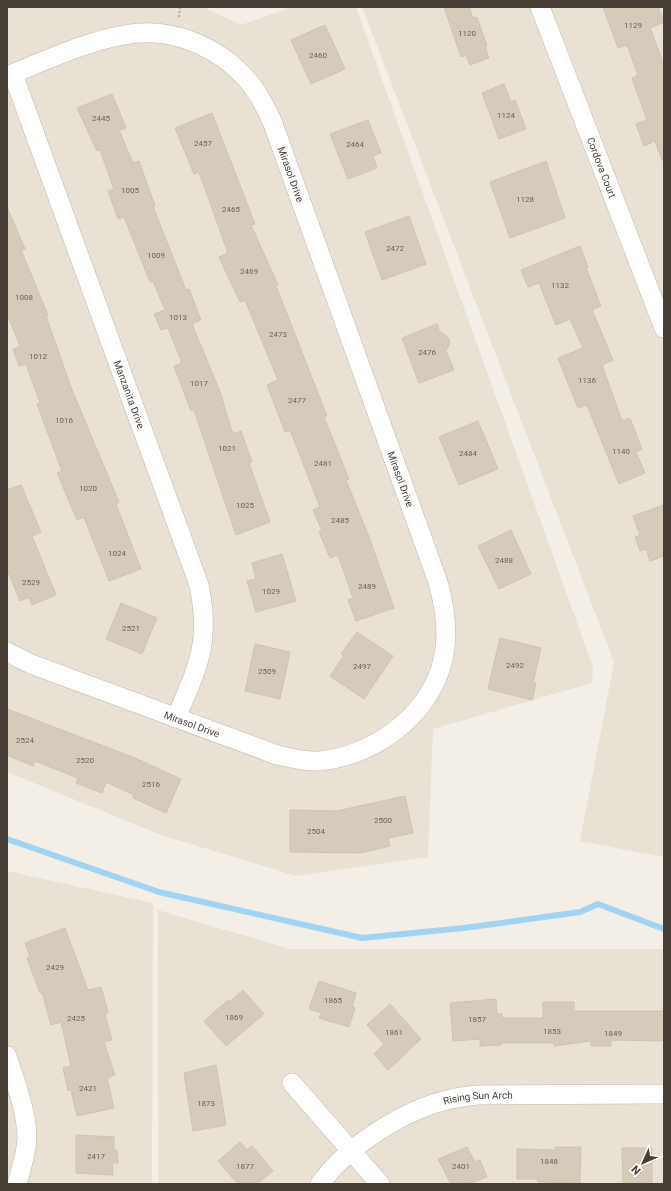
<svg xmlns="http://www.w3.org/2000/svg" width="671" height="1191" viewBox="0 0 671 1191" font-family="Roboto,sans-serif">
  <rect width="100%" height="100%" fill="#f4efe6"/>
  <path fill="#e8e1d4" d="M 7,7 L 203,7 L 241,25 L 292,7 L 356,7 L 593,667 L 592,683 L 433,729 L 428,857 L 296,876 L 161,835 L 7,772 Z
    M 362,7 L 664,7 L 664,857 L 580,841 L 614,662 Z
    M 7,871 L 153,903 L 152,1184 L 7,1184 Z
    M 158,910 L 290,949 L 664,949 L 664,1184 L 158,1184 Z"/>
  <g fill="none" stroke-linecap="round" stroke-linejoin="round">
    <path stroke="#a1d4f3" stroke-width="6" d="M 7,839 L 159,892 L 362,938 L 464,928 L 580,912 L 598,904 L 664,929"/>
  </g>
  <path fill="#d6cbbb" stroke="#d1c2ae" d="M 444,7 L 469,7 L 473,18 L 477,17 L 487,46 L 485,47 L 489,58 L 470,65 L 466,55 L 461,57 Z
    M 603,7 L 658,7 L 664,22 L 650,28 L 664,65 L 664,160 L 662,160 L 655,141 L 644,146 L 636,124 L 647,120 L 632,78 L 638,75 L 627,45 L 618,48 Z
    M 325,25 L 345,69 L 311,84 L 291,40 Z
    M 504,84 L 511,102 L 515,100 L 526,129 L 499,139 L 482,93 Z
    M 112,94 L 126,128 L 119,130 L 133,163 L 139,161 L 155,206 L 153,207 L 186,290 L 189,289 L 201,320 L 192,324 L 223,399 L 222,399 L 233,434 L 241,431 L 252,462 L 249,463 L 270,522 L 236,535 L 194,410 L 191,411 L 174,366 L 182,363 L 168,328 L 161,330 L 154,314 L 165,310 L 153,281 L 150,282 L 124,217 L 118,219 L 108,191 L 114,189 L 100,150 L 97,151 L 77,108 Z
    M 212,113 L 255,224 L 251,225 L 278,285 L 276,286 L 327,416 L 324,417 L 349,479 L 346,480 L 369,537 L 394,608 L 356,621 L 348,600 L 353,598 L 338,555 L 330,558 L 319,532 L 322,531 L 313,510 L 320,507 L 290,430 L 285,432 L 267,385 L 278,380 L 245,300 L 240,302 L 219,257 L 228,253 L 199,172 L 194,174 L 175,128 Z
    M 368,120 L 381,153 L 373,156 L 377,168 L 348,179 L 330,134 Z
    M 546,161 L 565,218 L 510,238 L 490,182 Z
    M 7,207 L 25,249 L 21,250 L 48,315 L 46,316 L 72,390 L 119,502 L 116,504 L 141,569 L 109,581 L 84,517 L 77,520 L 57,473 L 62,471 L 37,404 L 40,403 L 26,364 L 19,366 L 13,349 L 20,346 L 7,314 Z
    M 409,216 L 426,264 L 382,280 L 365,232 Z
    M 580,246 L 588,267 L 586,268 L 601,306 L 592,310 L 613,360 L 602,365 L 622,421 L 630,418 L 642,449 L 636,452 L 645,473 L 619,484 L 587,405 L 578,408 L 558,358 L 583,348 L 570,319 L 556,325 L 539,283 L 528,287 L 521,270 Z
    M 437,324 L 439,331 L 448,337 L 450,343 L 446,351 L 454,370 L 419,383 L 402,338 Z
    M 478,421 L 498,469 L 459,485 L 439,437 Z
    M 21,485 L 41,532 L 32,536 L 56,595 L 32,605 L 29,597 L 20,601 L 7,569 L 7,490 Z
    M 664,505 L 664,556 L 650,561 L 646,549 L 640,551 L 635,537 L 640,535 L 633,516 Z
    M 511,530 L 531,574 L 499,589 L 478,546 Z
    M 282,554 L 296,601 L 256,612 L 247,581 L 256,579 L 252,563 Z
    M 121,603 L 157,618 L 142,654 L 106,639 Z
    M 357,632 L 393,656 L 364,699 L 330,676 L 344,656 L 341,654 Z
    M 500,638 L 541,648 L 533,683 L 536,683 L 532,700 L 488,689 Z
    M 255,644 L 290,652 L 280,699 L 245,691 Z
    M 7,709 L 135,758 L 181,779 L 166,813 L 133,798 L 134,795 L 106,782 L 102,793 L 76,783 L 78,778 L 35,761 L 33,766 L 7,755 Z
    M 405,796 L 413,833 L 388,838 L 390,846 L 360,853 L 290,852 L 290,810 L 337,811 Z
    M 65,928 L 88,990 L 101,987 L 108,1012 L 105,1014 L 112,1040 L 104,1042 L 115,1075 L 107,1078 L 114,1108 L 77,1116 L 71,1090 L 68,1091 L 63,1068 L 71,1066 L 61,1022 L 51,1025 L 42,992 L 40,993 L 27,958 L 30,956 L 25,943 Z
    M 319,981 L 356,993 L 352,1007 L 355,1008 L 349,1027 L 319,1018 L 321,1013 L 309,1009 Z
    M 243,990 L 264,1014 L 226,1046 L 204,1021 L 228,1000 L 229,1002 Z
    M 496,999 L 497,1014 L 502,1014 L 502,1018 L 543,1018 L 543,1002 L 574,1002 L 574,1011 L 664,1011 L 664,1041 L 611,1040 L 611,1046 L 591,1046 L 591,1041 L 554,1046 L 554,1043 L 501,1043 L 501,1045 L 480,1046 L 480,1039 L 453,1041 L 450,1003 Z
    M 390,1004 L 421,1039 L 388,1070 L 374,1054 L 384,1044 L 367,1025 Z
    M 216,1065 L 226,1125 L 193,1131 L 184,1073 Z
    M 76,1135 L 114,1137 L 114,1150 L 117,1151 L 118,1163 L 112,1163 L 113,1175 L 76,1173 Z
    M 240,1142 L 247,1150 L 252,1146 L 273,1171 L 257,1184 L 238,1184 L 218,1161 Z
    M 467,1147 L 475,1162 L 480,1160 L 487,1177 L 469,1184 L 451,1184 L 438,1159 Z
    M 555,1147 L 581,1147 L 580,1183 L 538,1182 L 538,1179 L 517,1179 L 517,1149 L 555,1150 Z
    M 622,1148 L 652,1148 L 652,1184 L 623,1184 Z"/>
  <g fill="none" stroke-linecap="round" stroke-linejoin="round">
    <defs>
      <g id="minor">
        <path id="s1" d="M 540,7 L 664,328"/>
        <path id="s2" d="M 13,74 L 199,585 C 211,643 198,666 176,718"/>
        <path id="s3" d="M 7,76 C 45,61 84,42 124,35 C 170,26 219,46 249,82 C 259,93 265,107 272,121 L 438,582 C 444,604 448,625 445,648 C 438,709 378,756 319,761 C 305,762 291,758 277,755 L 31,664 L 7,652"/>
        <path d="M 7,1056 C 15,1082 27,1111 27,1139 C 26,1155 21,1169 17,1184"/>
        <path d="M 292,1083 L 380,1184"/>
        <path id="s4" d="M 320,1184 C 347,1146 405,1109 451,1099 C 460,1097 469,1096 478,1095 L 664,1094"/>
      </g>
    </defs>
    <use href="#minor" stroke="#c0b7a9" stroke-width="20"/>
    <path stroke="#c2b299" stroke-width="2.5" stroke-dasharray="2 2" stroke-linecap="butt" d="M 179,17 L 180,7"/>
    <use href="#minor" stroke="#fff" stroke-width="19"/>
  </g>
  <g text-anchor="middle" stroke-width="3" stroke-linejoin="round" paint-order="stroke">
    <g font-size="8" fill="#6b6256">
      <text x="633" y="28">1129</text>
      <text x="467" y="36">1120</text>
      <text x="318" y="58">2460</text>
      <text x="506" y="118">1124</text>
      <text x="101" y="121">2445</text>
      <text x="203" y="146">2457</text>
      <text x="355" y="147">2464</text>
      <text x="130" y="193">1005</text>
      <text x="525" y="202">1128</text>
      <text x="231" y="212">2465</text>
      <text x="395" y="251">2472</text>
      <text x="156" y="258">1009</text>
      <text x="249" y="274">2469</text>
      <text x="560" y="288">1132</text>
      <text x="24" y="300">1008</text>
      <text x="178" y="320">1013</text>
      <text x="278" y="337">2473</text>
      <text x="427" y="355">2476</text>
      <text x="38" y="359">1012</text>
      <text x="587" y="383">1136</text>
      <text x="199" y="386">1017</text>
      <text x="297" y="403">2477</text>
      <text x="64" y="423">1016</text>
      <text x="227" y="451">1021</text>
      <text x="621" y="454">1140</text>
      <text x="468" y="456">2484</text>
      <text x="323" y="466">2481</text>
      <text x="88" y="491">1020</text>
      <text x="245" y="508">1025</text>
      <text x="340" y="523">2485</text>
      <text x="117" y="556">1024</text>
      <text x="504" y="563">2488</text>
      <text x="31" y="585">2529</text>
      <text x="367" y="589">2489</text>
      <text x="271" y="594">1029</text>
      <text x="131" y="631">2521</text>
      <text x="515" y="668">2492</text>
      <text x="362" y="669">2497</text>
      <text x="267" y="674">2509</text>
      <text x="25" y="743">2524</text>
      <text x="85" y="763">2520</text>
      <text x="151" y="787">2516</text>
      <text x="383" y="823">2500</text>
      <text x="316" y="834">2504</text>
      <text x="55" y="970">2429</text>
      <text x="333" y="1003">1865</text>
      <text x="234" y="1020">1869</text>
      <text x="76" y="1021">2425</text>
      <text x="477" y="1022">1857</text>
      <text x="552" y="1034">1853</text>
      <text x="394" y="1035">1861</text>
      <text x="613" y="1036">1849</text>
      <text x="88" y="1091">2421</text>
      <text x="206" y="1106">1873</text>
      <text x="96" y="1159">2417</text>
      <text x="549" y="1164">1848</text>
      <text x="245" y="1169">1877</text>
      <text x="461" y="1169">2401</text>
    </g>
    <g font-size="10" fill="#473f35" stroke="#fff">
      <text dy="4" stroke="none"><textPath href="#s1" startOffset="172">Cordova Court</textPath></text>
      <text dy="4" stroke="none"><textPath href="#s3" startOffset="366">Mirasol Drive</textPath></text>
      <text dy="4" stroke="none"><textPath href="#s2" startOffset="341">Manzanita Drive</textPath></text>
      <text dy="4" stroke="none"><textPath href="#s3" startOffset="690">Mirasol Drive</textPath></text>
      <text transform="translate(192 724) rotate(20)" y="4">Mirasol Drive</text>
      <text dy="4" stroke="none"><textPath href="#s4" startOffset="186">Rising Sun Arch</textPath></text>
    </g>
  </g>
  <rect width="671" height="1191" fill="none" stroke="#473f35" stroke-width="16"/>
  <g transform="translate(643 1163) rotate(225)" stroke="#ffffff" stroke-width="3" paint-order="stroke">
  <path d="M0-3L7 15L0 10L-7 15Z" fill="#473f35"/>
  <text y="-6" font-size="11" font-weight="bold" text-anchor="middle" fill="#473f35">N</text>
  </g>
</svg>
